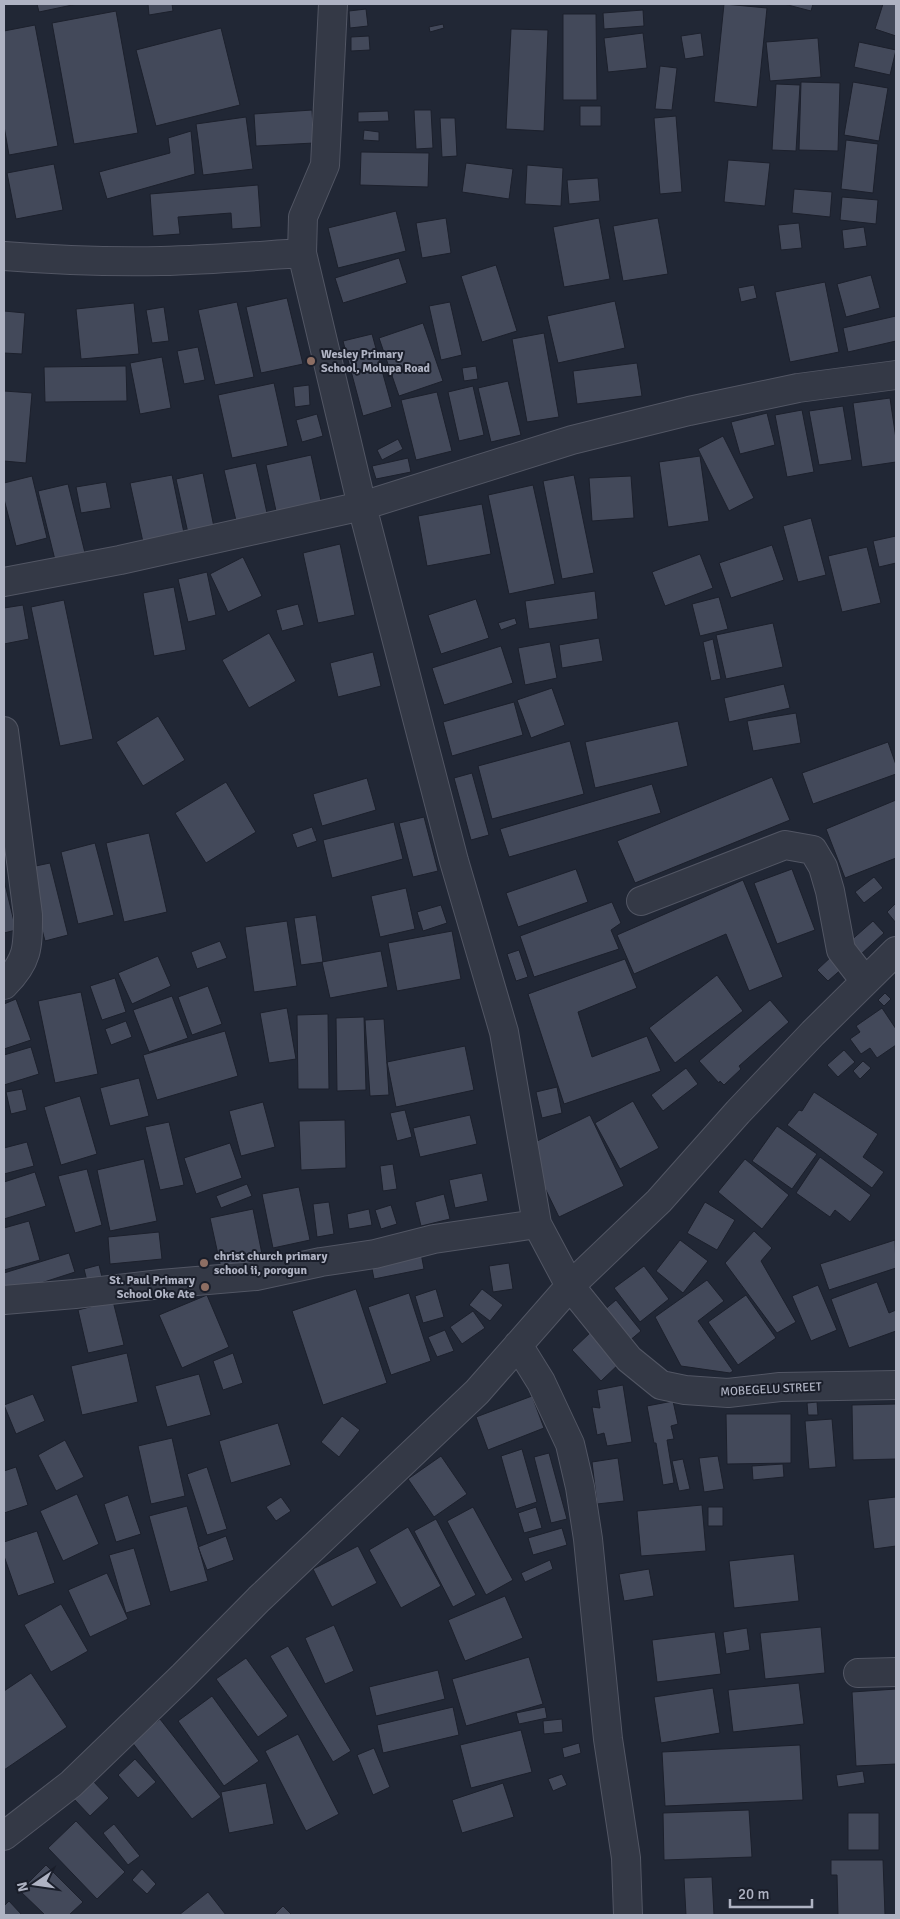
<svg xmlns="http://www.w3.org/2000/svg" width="900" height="1919" viewBox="0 0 900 1919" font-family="Signika,sans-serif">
  <rect width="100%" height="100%" fill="#212735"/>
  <path fill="#43495a" stroke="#1c202c" d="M 37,4 L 77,4 L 39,12 Z
    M 148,4 L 172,4 L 173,11 L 149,15 Z
    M 724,4 L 767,8 L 757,107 L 714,102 Z
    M 784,4 L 813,4 L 811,11 Z
    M 883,4 L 896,4 L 896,36 L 875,29 Z
    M 366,9 L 368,26 L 350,28 L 349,11 Z
    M 643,10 L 644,26 L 604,29 L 603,13 Z
    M 116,11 L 138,133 L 74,144 L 52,23 Z
    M 563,14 L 596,14 L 597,100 L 563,100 Z
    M 443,24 L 444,28 L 430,32 L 429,27 Z
    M 35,25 L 58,146 L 9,155 L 4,126 L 4,31 Z
    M 221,28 L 240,105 L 156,126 L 136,50 Z
    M 511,29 L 548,30 L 544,131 L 506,129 Z
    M 643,33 L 647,68 L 608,72 L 604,38 Z
    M 701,33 L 704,56 L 685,59 L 681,36 Z
    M 369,36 L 370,50 L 351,51 L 351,37 Z
    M 818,38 L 821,77 L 770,81 L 766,42 Z
    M 859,42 L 896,50 L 890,75 L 854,67 Z
    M 660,66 L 677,68 L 672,110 L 655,109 Z
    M 801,82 L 840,83 L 838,151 L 799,150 Z
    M 853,82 L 888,88 L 879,141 L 844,135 Z
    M 776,84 L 800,85 L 796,151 L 772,150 Z
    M 580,106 L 601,106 L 601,126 L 580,126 Z
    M 312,110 L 314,143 L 256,146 L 254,114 Z
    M 414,110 L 431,110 L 433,148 L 416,149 Z
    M 388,111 L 389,121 L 358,122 L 358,112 Z
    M 676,116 L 682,192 L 660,194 L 654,118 Z
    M 246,117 L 253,169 L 203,175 L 196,124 Z
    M 440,118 L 455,118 L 457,156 L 442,157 Z
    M 364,130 L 379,132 L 379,141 L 363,140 Z
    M 191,131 L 195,174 L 107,199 L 99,172 L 170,153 L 168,138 Z
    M 846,140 L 878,144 L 873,193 L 841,189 Z
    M 361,152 L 429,153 L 428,187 L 360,185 Z
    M 728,160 L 770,163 L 765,206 L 724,202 Z
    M 466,163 L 513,169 L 509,199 L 462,192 Z
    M 54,164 L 63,210 L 16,219 L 7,173 Z
    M 527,165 L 563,168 L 561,206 L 525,204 Z
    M 598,178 L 600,201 L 569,204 L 567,180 Z
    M 258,185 L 261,227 L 232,229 L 231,213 L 178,217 L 180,234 L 153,236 L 150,194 Z
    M 794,189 L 832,192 L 830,217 L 792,213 Z
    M 842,197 L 878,200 L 876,224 L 840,220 Z
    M 396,211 L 406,251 L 338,268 L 328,228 Z
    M 446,218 L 451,253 L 422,258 L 416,223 Z
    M 599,218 L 610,279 L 564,287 L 553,227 Z
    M 658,218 L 668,274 L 623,281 L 613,226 Z
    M 799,223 L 802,248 L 781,250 L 778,225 Z
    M 864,227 L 867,246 L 844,249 L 842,230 Z
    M 399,258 L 407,283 L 343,303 L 335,278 Z
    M 496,265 L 517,331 L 482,342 L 461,276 Z
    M 871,275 L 880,308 L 846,317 L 837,284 Z
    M 825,282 L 839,352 L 790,362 L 775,292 Z
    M 754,285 L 757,298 L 741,302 L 738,288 Z
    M 287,298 L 303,364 L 261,373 L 246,307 Z
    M 615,301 L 625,348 L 558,363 L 547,316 Z
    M 237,302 L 254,377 L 215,385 L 198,310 Z
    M 450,302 L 462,355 L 441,360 L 429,306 Z
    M 134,303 L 139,354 L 81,359 L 76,309 Z
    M 164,307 L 169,341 L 152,343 L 146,310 Z
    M 4,311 L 25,313 L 22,354 L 4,353 Z
    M 896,316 L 896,341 L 848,352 L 843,328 Z
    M 423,323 L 443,381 L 399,396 L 379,338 Z
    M 544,333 L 559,417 L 527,422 L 512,339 Z
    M 372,334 L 392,407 L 363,416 L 343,341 Z
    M 198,347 L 205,380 L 184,384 L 177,351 Z
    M 162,357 L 171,408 L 140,414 L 130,363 Z
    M 637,363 L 642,396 L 577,404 L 573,371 Z
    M 126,366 L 127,401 L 45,402 L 44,367 Z
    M 476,366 L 478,379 L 464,381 L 462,368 Z
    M 508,381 L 521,435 L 491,442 L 478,388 Z
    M 274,383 L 288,446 L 232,458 L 218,395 Z
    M 309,385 L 310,405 L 295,407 L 293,387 Z
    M 473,386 L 484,435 L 459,441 L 448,392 Z
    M 4,391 L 32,393 L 26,463 L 4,461 Z
    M 437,392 L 452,451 L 416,460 L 401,400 Z
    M 890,398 L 896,439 L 896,462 L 862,467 L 853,403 Z
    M 843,406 L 852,460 L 819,465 L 809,411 Z
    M 802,410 L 814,472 L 787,477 L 775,415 Z
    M 767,413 L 775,445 L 740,454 L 731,422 Z
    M 317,414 L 323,436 L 302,442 L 296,420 Z
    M 723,436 L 754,498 L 729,511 L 698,449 Z
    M 398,439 L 403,449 L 382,460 L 377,450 Z
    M 311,455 L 323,510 L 278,520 L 266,465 Z
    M 700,456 L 709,521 L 668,527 L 659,462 Z
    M 408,458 L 411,472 L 376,479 L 372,466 Z
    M 256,463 L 269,522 L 238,529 L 224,470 Z
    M 203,473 L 214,527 L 188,533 L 176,479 Z
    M 172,475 L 184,533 L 143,542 L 130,483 Z
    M 574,475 L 594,573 L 562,579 L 543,481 Z
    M 32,476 L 47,538 L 16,546 L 4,499 L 4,483 Z
    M 631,476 L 634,518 L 592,521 L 589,478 Z
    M 106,482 L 111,508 L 81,513 L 76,487 Z
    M 68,484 L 87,561 L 57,568 L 38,491 Z
    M 533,485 L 555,584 L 509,594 L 488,495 Z
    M 482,504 L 491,554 L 427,566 L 418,516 Z
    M 811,518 L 826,575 L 798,582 L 783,526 Z
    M 896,536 L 896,563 L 879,567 L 873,541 Z
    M 340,544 L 355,615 L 318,623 L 303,553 Z
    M 772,545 L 784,580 L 731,598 L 719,563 Z
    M 867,547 L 881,603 L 842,612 L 828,556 Z
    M 700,554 L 713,588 L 665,606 L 652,572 Z
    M 243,557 L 262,596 L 228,612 L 210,574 Z
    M 207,572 L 216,615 L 188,622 L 178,579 Z
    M 174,587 L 186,650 L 154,656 L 143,593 Z
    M 595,591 L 598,619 L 529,629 L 525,601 Z
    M 719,597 L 728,629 L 700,636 L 692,604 Z
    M 476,599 L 489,638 L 441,654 L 428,615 Z
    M 64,600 L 93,739 L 60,746 L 31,607 Z
    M 298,604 L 304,625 L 282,631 L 276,610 Z
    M 23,605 L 29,639 L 4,644 L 4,608 Z
    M 515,618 L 517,624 L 501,630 L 498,623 Z
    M 773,623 L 783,667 L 726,679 L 716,635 Z
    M 269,633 L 296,681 L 249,708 L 222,660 Z
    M 599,638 L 603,661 L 562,668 L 559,645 Z
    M 713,639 L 721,679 L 711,681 L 703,642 Z
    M 550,642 L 557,678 L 525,685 L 518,648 Z
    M 501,646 L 513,683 L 444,705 L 432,668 Z
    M 373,652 L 381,686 L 338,697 L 330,663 Z
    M 784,684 L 790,708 L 729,722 L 724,698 Z
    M 552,688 L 565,725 L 531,738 L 517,700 Z
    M 514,702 L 523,735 L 452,756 L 443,722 Z
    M 796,713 L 801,743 L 753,751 L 747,721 Z
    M 158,716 L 185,760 L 143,786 L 116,742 Z
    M 678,721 L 688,766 L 595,788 L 585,742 Z
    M 570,741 L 584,794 L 492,819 L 478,766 Z
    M 888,742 L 896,765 L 896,774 L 813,804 L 802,773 Z
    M 472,773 L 489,835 L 471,840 L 454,778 Z
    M 772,777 L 790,820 L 635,883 L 617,841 Z
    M 367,778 L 376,810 L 322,826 L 313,794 Z
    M 226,782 L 256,832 L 206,863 L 175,813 Z
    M 652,784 L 661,813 L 509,857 L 500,829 Z
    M 896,800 L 896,858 L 845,878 L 826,829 Z
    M 424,817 L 438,871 L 413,877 L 399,823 Z
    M 394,822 L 403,859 L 332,878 L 323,840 Z
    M 312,827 L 317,841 L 297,848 L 292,834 Z
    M 149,833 L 167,912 L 124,922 L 106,843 Z
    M 95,843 L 114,915 L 78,924 L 61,852 Z
    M 50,863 L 68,935 L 45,941 L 26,868 Z
    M 576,869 L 588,902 L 518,927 L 506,893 Z
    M 792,869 L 815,930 L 777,944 L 754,883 Z
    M 874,877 L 883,888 L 864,903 L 855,892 Z
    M 4,880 L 16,930 L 4,933 Z
    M 743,880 L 783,977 L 749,991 L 726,934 L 634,974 L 617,935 Z
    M 406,888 L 415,929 L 380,937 L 371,896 Z
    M 612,902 L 621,923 L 611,930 L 619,949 L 534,977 L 520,936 Z
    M 896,903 L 896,923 L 887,912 Z
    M 441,905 L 447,923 L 423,931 L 417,912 Z
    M 316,915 L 323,962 L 301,965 L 294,918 Z
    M 287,921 L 297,986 L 254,992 L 245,927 Z
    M 873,921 L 884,933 L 859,956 L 848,943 Z
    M 452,931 L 461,979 L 397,991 L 388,943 Z
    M 220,941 L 227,958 L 197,969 L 191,952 Z
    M 519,950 L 528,977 L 516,981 L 507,954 Z
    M 381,951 L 388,987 L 330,998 L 322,962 Z
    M 833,955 L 844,967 L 828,981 L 817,970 Z
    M 158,956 L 171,986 L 132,1004 L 118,973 Z
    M 625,959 L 637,988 L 578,1012 L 592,1057 L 647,1036 L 661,1071 L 564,1104 L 528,994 Z
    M 717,975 L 743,1011 L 675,1063 L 649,1028 Z
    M 115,978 L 126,1012 L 102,1020 L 90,986 Z
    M 208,986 L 222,1024 L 192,1035 L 178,997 Z
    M 81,992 L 98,1074 L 55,1083 L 38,1001 Z
    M 885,993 L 891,999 L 884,1006 L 878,1000 Z
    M 172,996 L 188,1038 L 149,1052 L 133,1010 Z
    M 16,999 L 31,1040 L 4,1049 L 4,1004 Z
    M 770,1000 L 789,1022 L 739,1066 L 741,1069 L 724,1085 L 720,1081 L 719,1083 L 699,1061 Z
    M 287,1008 L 296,1059 L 269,1063 L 260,1013 Z
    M 882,1008 L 896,1029 L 896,1045 L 877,1058 L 870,1048 L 861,1054 L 850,1039 L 860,1032 L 856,1026 Z
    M 328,1014 L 329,1089 L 298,1089 L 297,1015 Z
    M 364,1017 L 366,1090 L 337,1091 L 336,1018 Z
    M 384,1019 L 389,1095 L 370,1096 L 365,1020 Z
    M 126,1021 L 132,1037 L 111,1045 L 105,1029 Z
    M 225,1031 L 238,1076 L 157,1100 L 143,1055 Z
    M 465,1046 L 474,1090 L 396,1107 L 387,1062 Z
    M 31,1047 L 39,1074 L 4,1085 L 4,1055 Z
    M 844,1050 L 855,1062 L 838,1077 L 827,1065 Z
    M 863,1061 L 871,1068 L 860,1079 L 853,1071 Z
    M 686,1068 L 698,1084 L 663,1111 L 651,1095 Z
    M 139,1078 L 149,1116 L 110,1126 L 100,1088 Z
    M 557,1087 L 562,1113 L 542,1118 L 536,1092 Z
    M 22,1089 L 27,1110 L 11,1114 L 6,1092 Z
    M 814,1092 L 878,1134 L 863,1157 L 884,1172 L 872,1188 L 787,1125 L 799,1110 L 802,1111 Z
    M 80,1096 L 97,1154 L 61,1165 L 44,1107 Z
    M 633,1101 L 659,1148 L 620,1169 L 595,1123 Z
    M 263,1102 L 275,1147 L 241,1156 L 229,1111 Z
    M 405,1110 L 412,1137 L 397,1141 L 390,1113 Z
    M 470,1115 L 477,1144 L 420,1157 L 413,1128 Z
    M 590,1115 L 624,1186 L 559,1217 L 525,1147 Z
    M 345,1120 L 346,1168 L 301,1170 L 299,1121 Z
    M 169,1122 L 184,1185 L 160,1190 L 145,1127 Z
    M 777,1126 L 817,1154 L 792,1189 L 752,1161 Z
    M 27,1142 L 34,1166 L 4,1174 L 4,1148 Z
    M 230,1143 L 242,1178 L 196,1194 L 184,1158 Z
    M 820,1157 L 871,1195 L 850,1222 L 835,1210 L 830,1217 L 796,1193 Z
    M 144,1159 L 157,1221 L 110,1231 L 97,1170 Z
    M 745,1159 L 789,1195 L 762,1229 L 718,1192 Z
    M 393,1164 L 397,1189 L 383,1191 L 380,1166 Z
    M 87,1169 L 102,1225 L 75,1233 L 58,1176 Z
    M 35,1172 L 46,1206 L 4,1219 L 4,1182 Z
    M 482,1173 L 488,1201 L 455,1208 L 449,1180 Z
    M 247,1184 L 252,1196 L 221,1208 L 216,1196 Z
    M 299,1187 L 310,1240 L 273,1248 L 262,1194 Z
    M 444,1194 L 450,1219 L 421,1226 L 415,1202 Z
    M 329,1202 L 334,1234 L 317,1237 L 313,1204 Z
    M 705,1202 L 735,1220 L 717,1250 L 687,1233 Z
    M 391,1205 L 397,1224 L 381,1229 L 375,1210 Z
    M 253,1209 L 263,1259 L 221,1268 L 210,1218 Z
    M 369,1209 L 372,1225 L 349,1229 L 347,1214 Z
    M 29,1221 L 40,1260 L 4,1270 L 4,1228 Z
    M 754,1231 L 772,1248 L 761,1261 L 796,1322 L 777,1333 L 725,1263 Z
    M 159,1232 L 162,1259 L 110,1264 L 108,1237 Z
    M 680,1240 L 708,1261 L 683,1293 L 656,1271 Z
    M 895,1240 L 896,1268 L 829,1290 L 820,1264 Z
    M 420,1248 L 424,1269 L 374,1279 L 370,1258 Z
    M 69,1253 L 75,1272 L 4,1295 L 4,1273 Z
    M 509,1263 L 513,1289 L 493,1292 L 489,1266 Z
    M 99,1265 L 104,1285 L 89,1289 L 84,1269 Z
    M 644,1266 L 669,1299 L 640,1322 L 614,1288 Z
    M 707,1280 L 724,1301 L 698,1321 L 733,1371 L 730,1373 L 681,1366 L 655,1317 Z
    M 877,1282 L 889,1313 L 896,1310 L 896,1331 L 849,1348 L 831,1299 Z
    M 818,1285 L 837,1330 L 811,1341 L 792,1296 Z
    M 356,1289 L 387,1383 L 323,1405 L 292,1311 Z
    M 436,1289 L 444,1317 L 423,1323 L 415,1296 Z
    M 482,1289 L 503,1305 L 490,1321 L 469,1305 Z
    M 409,1293 L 431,1361 L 391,1375 L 368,1307 Z
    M 207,1295 L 229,1347 L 182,1368 L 159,1315 Z
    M 746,1295 L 776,1338 L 738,1365 L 708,1322 Z
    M 616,1300 L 641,1331 L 628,1342 L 603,1311 Z
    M 113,1301 L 124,1345 L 88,1353 L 78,1310 Z
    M 473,1311 L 485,1328 L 462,1344 L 450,1327 Z
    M 445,1330 L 454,1351 L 437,1357 L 428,1337 Z
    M 592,1331 L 621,1362 L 601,1381 L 572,1350 Z
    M 127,1353 L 138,1402 L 82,1415 L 71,1366 Z
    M 233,1353 L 243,1383 L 223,1390 L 213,1361 Z
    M 199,1374 L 211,1415 L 167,1427 L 155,1386 Z
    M 623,1385 L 632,1442 L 607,1446 L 604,1433 L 597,1435 L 592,1407 L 600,1408 L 597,1390 Z
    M 33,1394 L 45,1421 L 16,1434 L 4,1405 Z
    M 532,1396 L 544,1428 L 488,1450 L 476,1417 Z
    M 673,1401 L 678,1424 L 671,1426 L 674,1439 L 667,1440 L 674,1483 L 663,1485 L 656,1443 L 654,1443 L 647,1406 Z
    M 817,1402 L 818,1415 L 808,1415 L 807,1403 Z
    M 896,1404 L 896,1459 L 853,1460 L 852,1405 Z
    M 726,1414 L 791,1414 L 791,1463 L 727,1464 Z
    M 342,1416 L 360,1430 L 339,1457 L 321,1442 Z
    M 832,1419 L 836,1467 L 809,1469 L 805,1421 Z
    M 278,1423 L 291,1465 L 231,1483 L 219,1441 Z
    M 172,1438 L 185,1496 L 151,1504 L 138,1446 Z
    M 65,1440 L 84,1477 L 56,1491 L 38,1455 Z
    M 522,1449 L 537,1502 L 516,1509 L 501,1456 Z
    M 549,1453 L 567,1519 L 551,1523 L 534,1457 Z
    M 441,1456 L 467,1494 L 434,1517 L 408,1479 Z
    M 718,1456 L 724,1489 L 704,1492 L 699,1458 Z
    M 618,1458 L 624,1501 L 597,1504 L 592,1462 Z
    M 683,1459 L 690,1489 L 679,1491 L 672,1461 Z
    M 783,1464 L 784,1477 L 753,1480 L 752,1466 Z
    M 16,1467 L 28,1505 L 4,1513 L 4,1471 Z
    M 207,1467 L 227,1529 L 207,1535 L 187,1474 Z
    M 77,1494 L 99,1544 L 63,1561 L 40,1511 Z
    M 128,1495 L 141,1534 L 116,1542 L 104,1504 Z
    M 281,1497 L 291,1511 L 276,1521 L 266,1507 Z
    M 896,1497 L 896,1546 L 874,1549 L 868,1500 Z
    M 702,1505 L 706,1551 L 641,1556 L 637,1511 Z
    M 187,1506 L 208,1581 L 170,1592 L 149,1516 Z
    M 473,1507 L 513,1580 L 486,1595 L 447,1521 Z
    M 536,1507 L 542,1528 L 524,1533 L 518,1513 Z
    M 708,1507 L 723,1507 L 723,1526 L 708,1526 Z
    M 436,1519 L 476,1595 L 453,1607 L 414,1531 Z
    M 408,1527 L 441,1586 L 401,1608 L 369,1550 Z
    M 562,1528 L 567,1545 L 533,1555 L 528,1538 Z
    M 37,1531 L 55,1583 L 18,1596 L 4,1556 L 4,1542 Z
    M 226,1536 L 234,1560 L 207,1570 L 198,1547 Z
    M 358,1546 L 377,1583 L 332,1607 L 313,1569 Z
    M 134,1548 L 151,1605 L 126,1613 L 109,1555 Z
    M 794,1554 L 799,1601 L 734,1608 L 729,1561 Z
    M 550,1560 L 553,1569 L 525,1582 L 521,1573 Z
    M 649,1569 L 654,1596 L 624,1601 L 619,1574 Z
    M 107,1573 L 128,1619 L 90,1637 L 68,1590 Z
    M 505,1596 L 523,1638 L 465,1661 L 448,1620 Z
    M 61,1604 L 88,1651 L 51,1672 L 24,1625 Z
    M 334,1625 L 354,1671 L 325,1684 L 305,1638 Z
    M 821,1627 L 825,1673 L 765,1679 L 760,1633 Z
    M 747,1628 L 750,1650 L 726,1654 L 723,1632 Z
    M 715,1632 L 721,1674 L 657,1682 L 652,1640 Z
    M 288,1646 L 351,1751 L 333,1762 L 270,1656 Z
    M 529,1657 L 543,1704 L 466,1726 L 452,1679 Z
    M 246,1658 L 288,1716 L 258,1737 L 216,1679 Z
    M 438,1670 L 445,1699 L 376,1716 L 369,1687 Z
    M 31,1673 L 67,1727 L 4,1770 L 4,1691 Z
    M 799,1683 L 804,1724 L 733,1732 L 728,1690 Z
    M 713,1688 L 720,1733 L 661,1743 L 654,1697 Z
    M 896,1689 L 896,1764 L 856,1766 L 852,1692 Z
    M 212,1696 L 259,1761 L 224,1786 L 178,1721 Z
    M 453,1707 L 459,1735 L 383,1753 L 377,1725 Z
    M 545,1707 L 547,1718 L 519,1724 L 516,1713 Z
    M 160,1719 L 221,1797 L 192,1819 L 131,1741 Z
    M 562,1719 L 563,1732 L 544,1734 L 543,1721 Z
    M 521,1730 L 532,1772 L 471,1788 L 460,1745 Z
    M 298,1734 L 339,1814 L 306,1831 L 265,1751 Z
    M 579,1743 L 581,1753 L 564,1758 L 562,1748 Z
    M 800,1745 L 803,1800 L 665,1806 L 662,1752 Z
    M 374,1748 L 390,1787 L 373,1795 L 357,1755 Z
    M 135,1759 L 156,1782 L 138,1798 L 118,1775 Z
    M 863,1771 L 865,1783 L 838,1787 L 836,1775 Z
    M 562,1774 L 567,1785 L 553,1791 L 548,1779 Z
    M 93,1781 L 109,1798 L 90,1816 L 74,1799 Z
    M 266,1783 L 274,1824 L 229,1833 L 221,1792 Z
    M 503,1783 L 514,1817 L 462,1833 L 452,1800 Z
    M 749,1810 L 752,1857 L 664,1860 L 663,1813 Z
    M 848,1813 L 879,1813 L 879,1850 L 848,1850 Z
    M 76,1821 L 125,1872 L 97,1899 L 48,1848 Z
    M 114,1824 L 140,1856 L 128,1865 L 103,1833 Z
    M 831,1860 L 883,1860 L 885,1915 L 838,1915 L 837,1875 L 831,1875 Z
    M 46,1865 L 83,1902 L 69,1915 L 45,1915 L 20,1891 Z
    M 142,1869 L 156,1884 L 147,1894 L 132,1880 Z
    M 712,1877 L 714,1915 L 686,1915 L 684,1878 Z
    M 208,1892 L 226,1915 L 179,1915 Z
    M 9,1901 L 22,1915 L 4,1915 L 4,1906 Z
    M 283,1906 L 292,1915 L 274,1915 Z"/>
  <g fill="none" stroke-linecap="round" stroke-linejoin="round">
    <defs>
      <path id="minor" d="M 333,4 L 325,165 L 303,217 L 302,253 L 362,506 L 454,861 L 504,1032 L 537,1224 L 570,1286 L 629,1359 L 661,1385 L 685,1390 L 728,1393 L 780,1387 L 896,1385
        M 4,256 C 56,260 108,262 161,261 C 208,260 255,256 302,253
        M 4,582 L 120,560 L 362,506 L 572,440 L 689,411 L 798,388 L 896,375
        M 4,731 L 28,915 C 28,948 28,961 4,985
        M 641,901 L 785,845 L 813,850 L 823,867 L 830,891 L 841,950 L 865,981
        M 4,1300 L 75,1294 L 161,1284 L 256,1276 L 321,1262 L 375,1254 L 434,1239 L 537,1224
        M 518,1345 L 541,1382 L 570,1444 L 580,1487 L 588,1539 L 608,1739 L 626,1858 L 628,1915
        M 858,1673 L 896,1672
        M 4,1836 L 71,1784 L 183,1676 L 259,1599 L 477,1392 L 570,1286 L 659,1201 L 738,1112 L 813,1033 L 896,951"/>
    </defs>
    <use href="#minor" stroke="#525664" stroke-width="30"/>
    <use href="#minor" stroke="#343946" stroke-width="28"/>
  </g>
  <g fill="#8d6e63" stroke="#1a1e2a" stroke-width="2">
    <circle cx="311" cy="361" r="5"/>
    <circle cx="204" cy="1263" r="5"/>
    <circle cx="205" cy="1287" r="5"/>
  </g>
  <g text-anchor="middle" stroke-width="4" stroke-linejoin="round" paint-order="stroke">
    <g font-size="12" font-weight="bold" fill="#afb3c3" stroke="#1a1e2a" text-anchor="start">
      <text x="321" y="358">Wesley Primary<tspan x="321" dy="14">School, Molupa Road</tspan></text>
      <text x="214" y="1260">christ church primary<tspan x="214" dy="14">school ii, porogun</tspan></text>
      <text x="195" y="1284" text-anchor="end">St. Paul Primary<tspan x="195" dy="14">School Oke Ate</tspan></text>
    </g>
    <g font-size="12" fill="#afb3c3" stroke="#1a1e2a">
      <text transform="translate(771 1389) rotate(-3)" y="4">MOBEGELU STREET</text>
    </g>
  </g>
  <rect width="900" height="1919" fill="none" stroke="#afb3c3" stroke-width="10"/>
  <g transform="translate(35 1884) rotate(257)" stroke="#1a1e2a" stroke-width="4" paint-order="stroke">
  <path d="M0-4L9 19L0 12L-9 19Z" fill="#afb3c3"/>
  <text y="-8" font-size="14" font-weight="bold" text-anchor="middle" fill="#afb3c3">N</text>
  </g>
  <path d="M730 1899v8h82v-8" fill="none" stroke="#afb3c3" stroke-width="2.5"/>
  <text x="738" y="1899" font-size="15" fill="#afb3c3" stroke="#1a1e2a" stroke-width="4" paint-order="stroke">20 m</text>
</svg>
